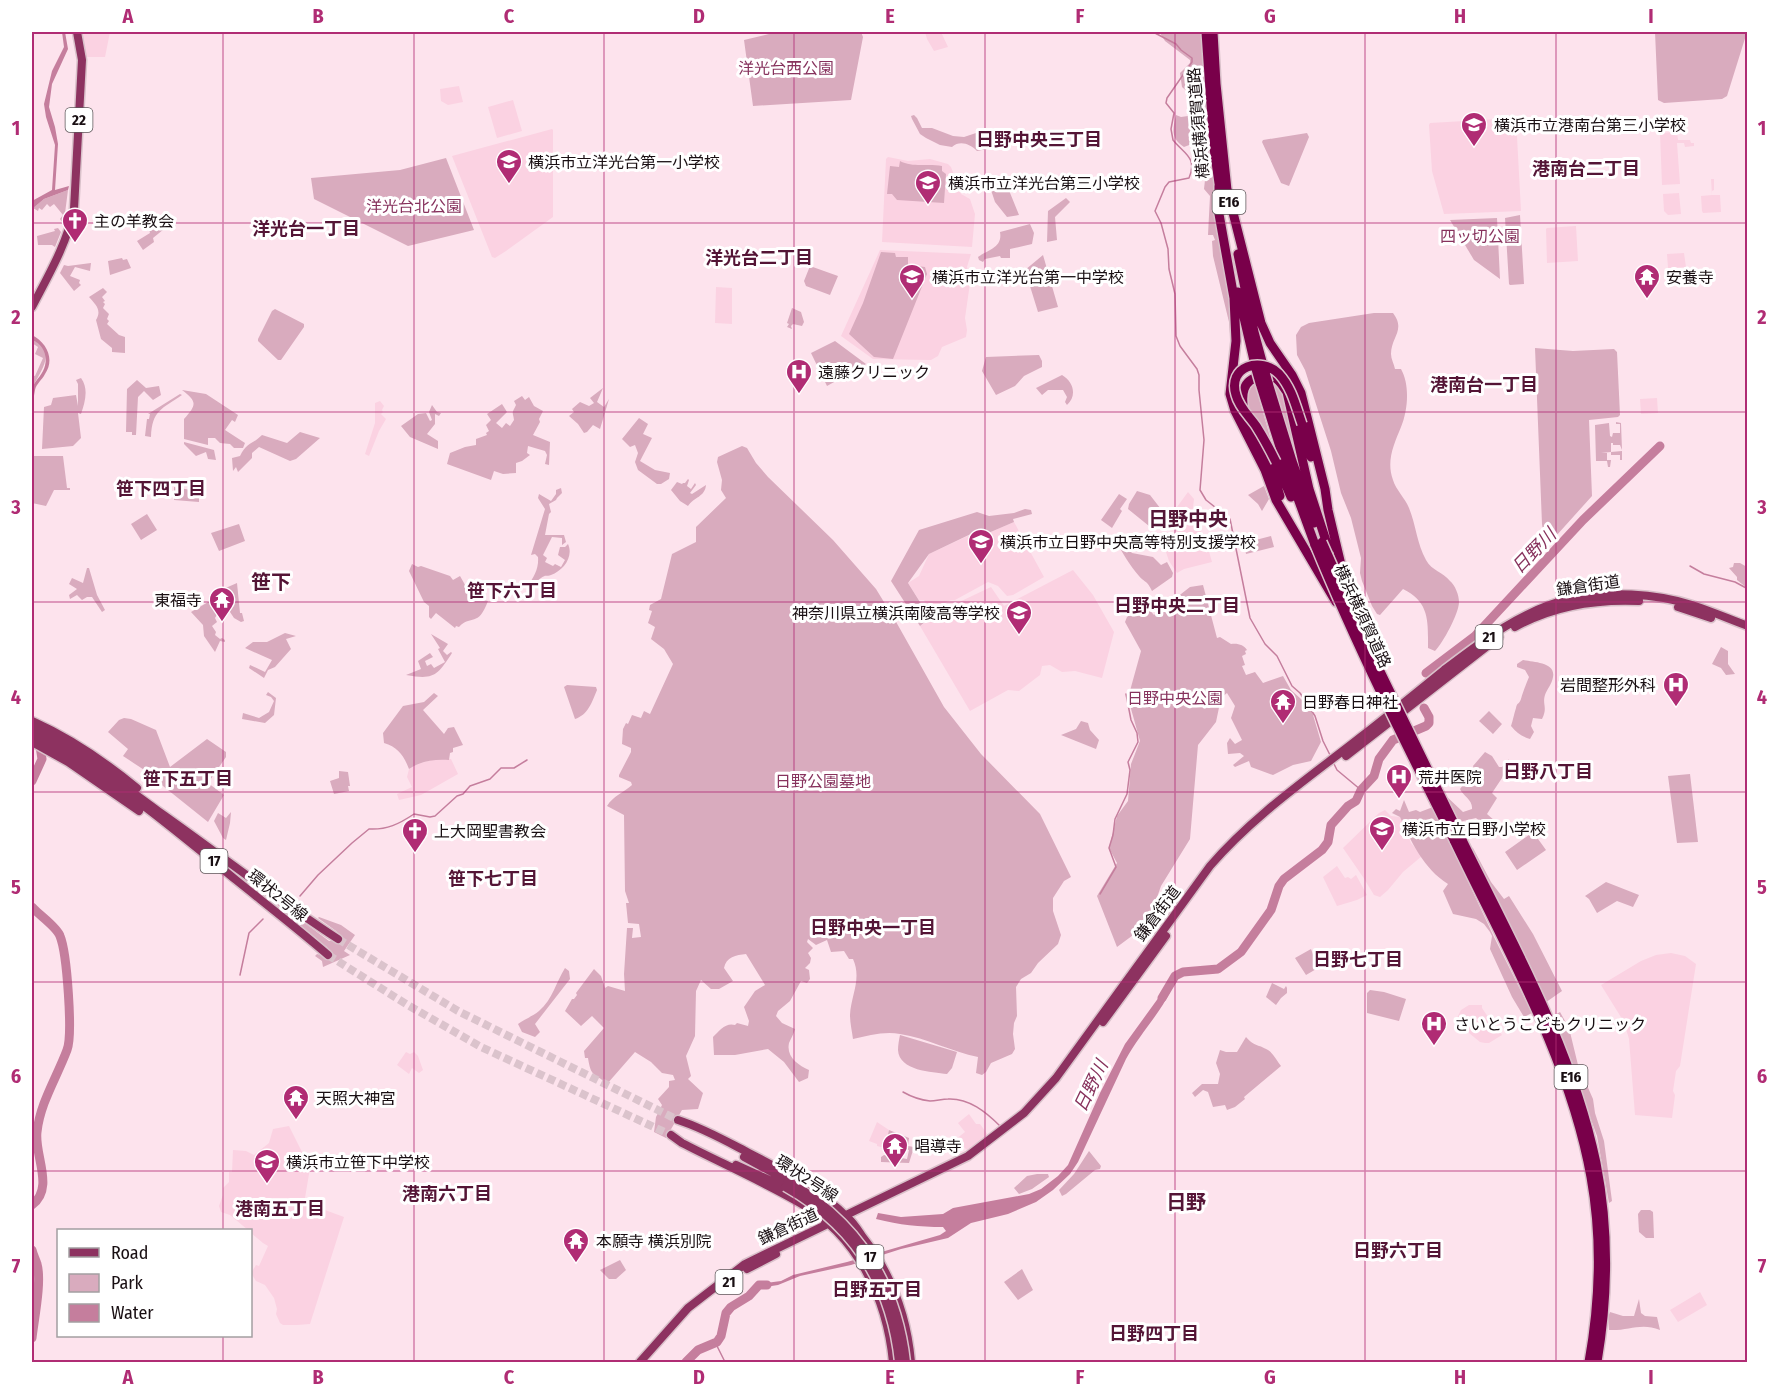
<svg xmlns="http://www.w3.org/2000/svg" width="1779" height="1394" viewBox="0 0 1779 1394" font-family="'Fira Sans Condensed','Noto Sans JP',sans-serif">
  <rect width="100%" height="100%" fill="#fde3ed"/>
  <path fill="#fbd2e2" d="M 82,32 L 110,32 L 105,57 L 86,57 Z
    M 925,32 L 941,32 L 948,47 L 934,51 L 927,39 Z
    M 459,86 L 463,102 L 448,105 L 441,101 L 440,89 Z
    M 513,100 L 522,131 L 497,138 L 488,107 Z
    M 1516,118 L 1521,211 L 1444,214 L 1432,171 L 1429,125 L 1430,123 Z
    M 552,129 L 553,130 L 553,217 L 506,251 L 495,258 L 492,257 L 452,156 Z
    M 1677,132 L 1678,140 L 1690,140 L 1691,143 L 1694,143 L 1694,146 L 1685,147 L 1684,143 L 1677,143 L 1680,184 L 1662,185 L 1660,133 Z
    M 888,157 L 908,161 L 930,159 L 948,164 L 951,167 L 961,194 L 970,199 L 975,214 L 972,247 L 882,242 L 886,159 Z
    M 1711,179 L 1714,179 L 1714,190 L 1712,191 L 1712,195 L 1720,195 L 1721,212 L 1703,213 L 1702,211 L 1701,196 L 1712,195 Z
    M 1679,193 L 1681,214 L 1668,215 L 1664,211 L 1663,194 Z
    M 1576,226 L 1578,261 L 1547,263 L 1546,229 L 1547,228 Z
    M 880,250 L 971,254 L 967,267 L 970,283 L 965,318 L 967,330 L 966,337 L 942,347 L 938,356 L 931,360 L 873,359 L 841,336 Z
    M 1684,253 L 1686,267 L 1668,268 L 1667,254 Z
    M 716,287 L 732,288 L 732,324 L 715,323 Z
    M 1657,398 L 1658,413 L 1641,414 L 1640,399 Z
    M 380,401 L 384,406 L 382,410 L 383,412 L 381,414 L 386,419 L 379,431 L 369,456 L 365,454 L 375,423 L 375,403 Z
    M 1188,492 L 1194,499 L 1192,516 L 1206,541 L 1212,562 L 1184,569 L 1177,573 L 1169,561 L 1165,549 L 1179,536 L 1166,518 L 1177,507 Z
    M 1014,522 L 1044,577 L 1013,595 L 1007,596 L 998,586 L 988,582 L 955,600 L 951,600 L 929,610 L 924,600 L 919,600 L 908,583 L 919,576 L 929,554 L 976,532 L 979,537 Z
    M 1073,570 L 1093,595 L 1114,632 L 1102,678 L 1075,671 L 1062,672 L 1050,665 L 1042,666 L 1040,675 L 1019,691 L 1008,690 L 970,711 L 920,626 L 955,604 L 991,587 L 1004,606 Z
    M 436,759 L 451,759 L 458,774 L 421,795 L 399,800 L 397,794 L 412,787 L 407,777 L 409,769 L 416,764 Z
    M 1385,810 L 1391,816 L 1400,817 L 1411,843 L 1422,856 L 1403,872 L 1388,890 L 1380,897 L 1374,895 L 1363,877 L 1343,848 L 1379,813 Z
    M 1337,866 L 1345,878 L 1348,877 L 1351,879 L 1356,875 L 1367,895 L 1357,900 L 1337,906 L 1323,877 Z
    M 1671,953 L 1685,956 L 1696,964 L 1680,1066 L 1676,1071 L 1673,1091 L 1675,1095 L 1672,1118 L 1635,1115 L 1629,1039 L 1624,1022 L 1601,985 L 1641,961 L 1656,955 Z
    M 1469,1005 L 1482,1005 L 1482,1008 L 1488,1017 L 1489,1017 L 1502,1035 L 1489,1043 L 1485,1043 L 1480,1042 L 1469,1033 L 1456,1020 L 1461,1010 Z
    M 406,1052 L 410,1054 L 414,1052 L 418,1056 L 423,1070 L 419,1073 L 412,1068 L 409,1074 L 397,1065 Z
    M 969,1114 L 976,1124 L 980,1124 L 988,1135 L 967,1150 L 956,1139 L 965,1132 L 958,1123 Z
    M 877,1122 L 889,1130 L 885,1148 L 877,1146 L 877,1144 L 869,1141 Z
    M 289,1126 L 310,1168 L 305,1198 L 306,1203 L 344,1217 L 310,1324 L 297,1325 L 283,1325 L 280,1323 L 276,1314 L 277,1309 L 274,1298 L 265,1285 L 256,1281 L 251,1273 L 256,1265 L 259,1266 L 268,1246 L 263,1243 L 251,1233 L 250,1230 L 248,1230 L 230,1215 L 221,1212 L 219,1206 L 223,1195 L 223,1188 L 229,1182 L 229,1172 L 232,1172 L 233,1150 L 246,1151 L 254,1155 L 269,1143 L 273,1129 Z
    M 1700,1292 L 1707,1305 L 1678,1322 L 1670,1310 Z"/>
  <path fill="#d9abbe" d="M 777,32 L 861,32 L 863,37 L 851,100 L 753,106 L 744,40 Z
    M 1655,32 L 1747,32 L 1727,96 L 1722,99 L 1664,103 L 1658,100 Z
    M 1160,33 L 1206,32 L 1231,296 L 1232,336 L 1230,334 L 1229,322 L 1213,256 L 1212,241 L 1215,240 L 1213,235 L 1208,235 L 1210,196 L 1204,189 L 1205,180 L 1203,177 L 1200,150 L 1197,142 L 1184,147 C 1170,138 1173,129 1176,115 L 1181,117 L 1188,116 L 1192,105 L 1191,95 L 1182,87 L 1180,73 L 1190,63 L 1190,60 L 1165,41 Z
    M 914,115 L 917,118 L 922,128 L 932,128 L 953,136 L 964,137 L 979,132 L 987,149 L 977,151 C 970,144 960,140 952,147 L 940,145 L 926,138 L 920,134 L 912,119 L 911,116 Z
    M 1307,133 L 1309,137 L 1289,186 L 1281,183 L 1262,142 L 1263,140 Z
    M 446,158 L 474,230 L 408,246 L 314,199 L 311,178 L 400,170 Z
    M 900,161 C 913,168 928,163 942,166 L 942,171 L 946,174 L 944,203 L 897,200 L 892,194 L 887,194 L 890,166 L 899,167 Z
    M 1006,183 L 1019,215 L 1007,217 L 995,202 L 991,190 Z
    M 68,190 L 64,221 L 62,222 L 60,219 L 63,215 L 54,204 L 50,207 L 47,204 L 42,210 L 39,208 L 38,211 L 33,208 L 44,199 Z
    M 1066,198 L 1070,202 L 1055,217 L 1057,240 L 1047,242 L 1048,211 Z
    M 1520,215 L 1524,284 L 1510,285 L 1509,284 L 1505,218 Z
    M 1497,218 L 1500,279 L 1474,260 L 1450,220 Z
    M 164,219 L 169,225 L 153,238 L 154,242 L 143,250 L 137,241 L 150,233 L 149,230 Z
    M 1030,224 L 1034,233 L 1032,244 L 1010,249 L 1010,258 L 1001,258 L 1000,256 L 985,259 L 983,262 L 979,260 L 978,257 C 987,250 1003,248 1000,232 Z
    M 58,228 L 61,232 L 55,247 L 52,245 L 38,245 L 37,236 L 55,231 L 54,229 Z
    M 881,252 L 895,253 L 896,257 L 908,257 L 908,265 L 925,267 L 927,274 L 893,359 L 874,357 L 849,334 L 863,303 Z
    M 1043,255 L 1058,307 L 1038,312 L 1025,270 Z
    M 122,258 L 123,260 L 127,259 L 131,268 L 110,275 L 108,261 Z
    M 91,263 L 90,271 L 75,267 L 70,276 L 80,280 L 79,283 L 81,285 L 74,291 L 60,273 L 64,265 L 68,266 Z
    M 810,266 L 838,276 L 830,295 L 806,286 L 804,281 Z
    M 103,288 L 107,292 L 102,297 L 105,301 L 103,302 L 105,304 L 103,308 L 109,314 L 107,319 L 109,321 L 107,324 L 119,335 L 125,337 L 125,353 L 112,352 L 112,348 L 101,339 L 96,320 C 102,310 96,305 89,297 Z
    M 792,308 L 801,312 L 804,322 L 802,326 L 793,324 L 791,326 L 792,329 L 787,327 L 789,324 L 787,323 Z
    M 275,309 L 304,324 L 304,327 L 281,360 L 278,360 L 258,341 L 258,339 L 272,311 Z
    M 1374,313 L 1393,313 C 1406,330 1391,337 1391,354 C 1391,359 1394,364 1395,369 L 1401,369 C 1410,385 1408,410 1401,427 C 1394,444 1386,461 1393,480 C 1396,490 1405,498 1409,508 C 1416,525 1417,544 1426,560 C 1432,571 1443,572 1450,581 C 1455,585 1459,595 1459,602 C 1459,613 1443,643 1435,651 L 1428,648 C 1428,622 1430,602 1403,589 L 1380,615 L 1377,614 L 1372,606 L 1362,581 L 1360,573 L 1361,558 L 1351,518 L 1341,493 L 1331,451 L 1305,370 L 1297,355 L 1296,335 L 1301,327 L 1309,323 Z
    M 32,340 C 60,351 38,373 32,389 L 32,375 L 35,376 L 43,358 L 35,354 L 38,347 L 32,343 Z
    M 835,341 L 866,364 L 827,386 L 811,353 Z
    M 1535,348 L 1573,351 L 1614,349 L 1617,352 L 1620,415 L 1618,417 L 1589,420 L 1592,496 L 1547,546 L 1545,545 L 1542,524 Z
    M 1039,355 L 1042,361 L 1042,367 L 1024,376 L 1015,386 L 996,395 L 982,371 L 986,357 Z
    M 1062,375 C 1074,382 1077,396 1067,405 L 1065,402 L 1067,397 L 1063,390 L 1048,390 L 1042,395 L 1036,388 Z
    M 81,378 C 89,389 85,402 81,414 L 78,413 L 81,438 L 73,446 L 42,449 L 44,407 L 51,405 L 53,398 L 76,395 L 78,406 L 78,384 L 76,380 Z
    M 1271,379 L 1275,381 L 1284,393 L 1300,466 L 1298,467 Z
    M 137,380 L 146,388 L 159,386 L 161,395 L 153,400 L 144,391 L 138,397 L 136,435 L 132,435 L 132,432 L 126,432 L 127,389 Z
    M 1254,381 L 1273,447 L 1265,448 L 1246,406 L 1246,389 Z
    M 603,388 L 597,402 L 604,407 L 609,399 L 600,429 L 593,425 L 587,432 L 584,433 L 578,424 L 569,416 L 574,412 L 572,409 L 580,402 L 589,406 L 594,403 L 590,398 Z
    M 182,390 L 206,394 L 238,415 L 235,422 L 232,420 L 225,430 L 245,443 L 243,448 L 234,448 L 230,444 L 220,443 L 215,438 L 208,438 L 208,445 L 184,439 L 184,419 C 198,404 196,401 182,390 Z
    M 180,394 L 182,395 C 162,409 152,410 151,437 L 145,436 L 147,419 L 149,419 L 150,414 L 148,414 Z
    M 522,396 L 525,400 L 529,397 L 534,406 L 543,411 L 539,419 L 540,422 L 533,435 L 550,442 L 549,465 L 545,464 L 547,455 L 545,451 L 528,446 L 527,453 L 530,455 L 522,461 L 516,463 L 516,473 L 503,474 L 494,471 L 491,480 L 447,464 L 450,453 L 465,447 L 476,445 L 476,439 L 487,435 L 486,433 L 489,431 L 486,425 L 491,420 L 487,414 L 502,404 L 507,412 L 496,423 L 502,428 L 506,423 L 510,426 L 514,420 C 513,411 511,415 516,405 L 514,401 Z
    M 432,405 L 437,412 L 441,413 L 439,416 L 435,414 L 435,424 L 427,434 L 438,441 L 438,449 L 410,437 L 401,426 L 418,414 L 426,413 L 430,421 L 432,420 L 429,412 Z
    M 639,418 L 648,424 L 643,434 L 652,438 L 640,461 L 655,470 L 670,473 L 669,479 L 661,484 L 657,484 L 638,470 L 635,462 L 638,453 L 635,445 L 630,447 L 622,439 Z
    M 1616,422 L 1621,423 L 1622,450 L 1620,445 L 1613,445 L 1613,443 L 1611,443 L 1611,452 L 1622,451 L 1622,460 L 1620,460 L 1620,455 L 1611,455 L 1611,452 L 1601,453 L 1607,453 L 1607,460 L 1611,460 L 1610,467 L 1608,467 L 1607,461 L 1596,461 L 1595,425 L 1609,423 L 1610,436 L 1612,437 L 1613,433 L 1620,433 L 1620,424 L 1616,424 Z
    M 300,432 L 320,438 L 296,459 L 290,461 L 259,447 L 252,453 L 252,458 L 238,472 L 236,467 L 233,471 L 232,458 L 240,456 C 247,442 252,445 262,435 L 287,443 Z
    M 184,442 L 214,450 L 216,460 L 208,459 L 206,452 L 196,456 L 184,444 Z
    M 742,446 L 747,448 L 756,463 L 768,477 L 833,540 L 876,589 L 895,620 L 944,707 L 981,754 L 1040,814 L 1071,877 L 1064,881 L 1053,898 L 1053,911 L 1061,935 L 1058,944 L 1038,963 L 1031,973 L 1021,979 L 1016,987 L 1017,1016 L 1014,1023 L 1013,1034 L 1015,1049 L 1012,1054 L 991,1063 L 986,1072 L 982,1075 L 976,1073 L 978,1057 C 952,1052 927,1038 900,1034 C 884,1031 868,1036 853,1039 C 852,1031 850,1023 850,1015 C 851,995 862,979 853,959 L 849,959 L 844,951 L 831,952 L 827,940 L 816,945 L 808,939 L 807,942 L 813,948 L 808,953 L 811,958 L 810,963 L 805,968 L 809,970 L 810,979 L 807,983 L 801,981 L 790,1001 L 778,1011 L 776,1016 L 782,1023 L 795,1029 C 794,1034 791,1038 789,1043 C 786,1057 798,1065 809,1070 L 808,1078 L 799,1082 L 784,1062 L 768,1049 L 735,1055 L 714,1055 L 713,1037 C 719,1031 726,1022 735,1025 L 737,1023 L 748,1026 L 749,1021 L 744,1007 L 755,991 L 765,985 L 746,954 C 736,955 726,957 724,968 L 733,981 L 719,989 L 711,989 L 701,980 L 696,991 L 695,1036 L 686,1056 L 691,1076 L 688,1079 L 703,1093 L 698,1109 L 682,1110 L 666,1138 L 654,1132 L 656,1117 L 662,1105 L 658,1099 L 669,1087 L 669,1081 L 675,1080 L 673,1075 L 662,1073 L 651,1062 L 635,1052 L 607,1084 C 594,1072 591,1078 588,1058 L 585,1058 L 584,1051 L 604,1028 L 592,1016 L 581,1026 L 565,1011 L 572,999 L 574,999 L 577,995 L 576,993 L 594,969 L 601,976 L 605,988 L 608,986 L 625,991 L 624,974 L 627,928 L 633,928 L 632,938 L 641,937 L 639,924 L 628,923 L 626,903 L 629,903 L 625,891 L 624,815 L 607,806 C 613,796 623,793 632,785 L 631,782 L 619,777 L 619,775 L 631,752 L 631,748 L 622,744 L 623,729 L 626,723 L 628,724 L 632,715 L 641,718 L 644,711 L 650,714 L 673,664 L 664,649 L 651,639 L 655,627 L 648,623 L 652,611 L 649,610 L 650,605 L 661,599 L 672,554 L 696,542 L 696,527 L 726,498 L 721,490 L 722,480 L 717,462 L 718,457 Z
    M 32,456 L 63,456 L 67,488 L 70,488 L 70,490 L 54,490 L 46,506 L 32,503 Z
    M 688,479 L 689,480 L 687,486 L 691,489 L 695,483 L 696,485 L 690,493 L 692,494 L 706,485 C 705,497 694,497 688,506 L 680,501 L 671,490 L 677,482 L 682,484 L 683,483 L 685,483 Z
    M 1264,486 L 1269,499 L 1262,511 L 1258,504 L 1248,495 Z
    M 174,487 L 196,491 L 199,494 L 199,502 L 174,500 Z
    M 561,488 L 562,493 L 557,498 L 556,500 L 549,504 L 551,512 L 549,514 L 545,535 L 564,535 L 566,542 L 562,545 L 562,538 L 552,537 L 543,555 L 547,558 L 545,562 L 553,566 L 555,564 L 561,567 L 565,560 L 558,555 L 560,547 L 565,547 L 568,544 C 574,557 563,571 551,575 C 544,577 547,574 541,578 C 537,581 533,584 529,587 L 527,586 C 534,578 539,568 538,557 L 535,554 L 531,555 L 545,509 L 538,498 L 539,494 L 551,501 L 556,494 L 556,490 Z
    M 1137,491 L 1150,495 L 1164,513 L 1149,526 L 1128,509 L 1129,504 Z
    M 1119,494 L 1127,499 L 1120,509 L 1122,511 L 1112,528 L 1101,520 Z
    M 1025,509 L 1031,510 L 1032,514 L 1013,519 L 1014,522 L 979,537 L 975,532 L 929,554 L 908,583 L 930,618 L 920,626 L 891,581 L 919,530 L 977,512 L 989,516 L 1014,513 Z
    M 147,514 L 157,530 L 141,540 L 131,524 Z
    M 239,524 L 245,541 L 219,551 L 211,533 Z
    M 1271,536 L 1274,547 L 1246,554 L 1244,543 Z
    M 1118,538 L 1132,553 L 1153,557 L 1161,565 L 1167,562 L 1173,573 L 1172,577 L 1152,591 C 1147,580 1145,583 1139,576 C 1130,566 1123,553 1116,542 Z
    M 1734,563 L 1740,563 L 1747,567 L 1747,588 L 1737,580 L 1737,577 L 1729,568 L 1733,567 Z
    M 412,564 L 418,567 L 421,566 L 450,576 L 453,580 L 460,576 C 469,591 469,597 488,601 C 478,628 471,614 459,627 L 456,626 L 455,628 L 436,613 L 431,619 L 429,617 L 429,606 L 424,602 L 409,571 Z
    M 87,568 L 89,568 L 97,595 L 105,610 L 102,612 L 92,597 L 87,597 L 82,600 L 77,595 L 70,599 L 69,595 L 77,589 L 69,584 L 72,578 L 83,583 Z
    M 237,583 L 240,613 L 242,613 L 244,621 L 241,622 L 234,618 L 226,606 L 221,608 L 215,618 L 217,622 L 212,626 L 216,632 L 215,635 L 220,639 L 222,638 L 225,640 L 225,642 L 220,641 L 215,652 L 204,636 L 203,625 L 191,612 L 222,594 L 221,590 Z
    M 1203,585 L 1217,638 L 1220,637 L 1231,644 C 1238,643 1244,645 1247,650 L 1245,651 L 1246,654 L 1242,656 L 1245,665 L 1242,666 L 1246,675 L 1255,672 L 1263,683 L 1283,676 L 1291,690 L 1311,708 L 1321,742 L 1311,761 L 1293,765 L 1273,775 L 1251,767 L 1249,761 L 1235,767 L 1233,765 L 1244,756 L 1240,753 L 1228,754 L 1227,743 L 1230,738 L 1235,744 L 1242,740 L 1231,718 L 1235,706 L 1227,693 L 1221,698 L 1216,722 L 1198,745 L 1190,839 L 1161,886 L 1153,909 L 1164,918 L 1157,929 L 1148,924 L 1117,947 L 1097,896 L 1117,863 L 1109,848 L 1117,816 L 1128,801 L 1131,764 L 1140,741 L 1128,698 L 1141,651 L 1125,622 L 1127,617 L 1144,604 L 1154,615 L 1190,587 Z
    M 285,633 L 296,636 L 286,639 L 291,649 L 275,667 L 268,670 L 264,678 L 249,668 L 250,665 L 265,672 L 272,660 L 245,648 L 253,642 L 267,642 Z
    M 431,634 L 448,644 L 443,651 L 447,655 L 451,652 L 452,653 C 437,676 434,680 406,675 L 421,669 L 418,661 L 430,653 L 433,657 L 425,661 L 427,666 L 431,664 L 434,668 L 445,662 L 438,649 L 440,648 Z
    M 1721,647 L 1728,651 L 1728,664 L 1735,674 L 1726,675 L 1721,668 L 1712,664 Z
    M 1523,660 C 1533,662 1556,662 1553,677 C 1552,684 1547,689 1545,695 C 1542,705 1548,707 1542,719 L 1533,718 L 1531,726 L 1534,732 L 1530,739 C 1521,736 1517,733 1511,726 C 1513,720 1514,714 1516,708 C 1517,702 1519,705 1521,699 C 1523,692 1526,684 1529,677 L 1525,670 L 1517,667 L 1517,664 Z
    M 567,685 L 596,687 L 597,690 C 592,702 588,715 575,719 L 564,687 Z
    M 268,692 L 276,698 L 274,715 L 265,723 L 242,719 L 243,713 L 259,718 L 269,712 L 274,701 L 271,697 L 266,695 Z
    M 434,693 L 438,696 L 423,710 L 444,734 L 448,728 L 454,727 L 463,745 L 453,748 L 453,752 L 450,753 L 449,760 C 434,759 421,761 409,769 C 404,756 398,747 384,743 L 383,733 L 403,706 L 424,702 Z
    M 1489,711 L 1502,724 L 1493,734 L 1479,721 Z
    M 124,718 L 131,719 L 156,730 L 170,767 L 207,739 L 226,752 L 226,757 L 208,783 L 224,795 L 208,822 L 158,782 L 157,777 C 145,771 135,764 123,756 L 128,749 L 108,732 L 119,720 Z
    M 1081,721 L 1088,723 L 1090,730 L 1099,740 L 1096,749 L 1061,735 L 1076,729 Z
    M 1485,752 L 1492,756 L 1499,767 L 1502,767 L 1509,759 L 1502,778 L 1492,793 L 1497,798 L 1487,814 L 1495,821 L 1492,827 L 1493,833 L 1491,835 L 1486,827 L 1476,818 L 1459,822 L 1445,795 L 1463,812 L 1472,809 C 1473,800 1463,796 1460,789 L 1466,781 L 1472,779 L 1475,772 L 1473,766 Z
    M 339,771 L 348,772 L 350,786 L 348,786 L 349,791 L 334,794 L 330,781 L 339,778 Z
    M 1690,774 L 1698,842 L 1677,843 L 1668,776 Z
    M 1404,800 L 1409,812 L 1416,810 L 1420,812 L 1433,807 L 1494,937 L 1532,1013 L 1524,1017 L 1512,997 L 1490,949 L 1492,936 L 1490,932 L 1484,924 L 1476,919 L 1453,914 L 1443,891 L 1448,884 C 1424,869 1411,842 1400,817 L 1392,813 L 1396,809 L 1400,811 Z
    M 231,812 L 230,823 L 226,840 L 223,838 L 214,821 L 218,813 L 226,818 Z
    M 1533,832 L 1546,850 L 1517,870 L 1505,852 Z
    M 1468,846 L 1473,848 L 1491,882 L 1504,899 L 1509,896 L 1533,934 L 1562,991 L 1542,1005 Z
    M 1606,882 L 1639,895 L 1633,907 L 1617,901 L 1597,913 L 1589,899 L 1585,896 Z
    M 274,902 L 281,905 L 329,941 L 337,941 L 339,935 L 336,931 L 318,918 L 319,917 L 341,925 L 355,935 L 344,951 L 350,955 L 323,967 L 322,961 L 315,956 L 317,954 L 325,956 L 329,951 L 327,947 L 307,933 Z
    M 1311,949 L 1318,968 L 1306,975 L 1295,958 Z
    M 565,968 L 569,971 L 570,979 L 535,1024 L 540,1032 L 535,1037 L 522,1032 L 518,1024 C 525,1019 533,1016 539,1011 C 553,999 556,982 565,968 Z
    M 1272,983 L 1284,989 L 1286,986 L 1287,988 L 1287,993 L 1281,998 L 1276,1005 L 1266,997 Z
    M 1370,990 L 1384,992 L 1406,999 L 1399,1021 L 1367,1013 L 1367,993 Z
    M 1560,1012 L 1569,1028 L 1578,1065 L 1593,1099 L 1595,1113 L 1604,1141 L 1612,1201 L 1609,1203 L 1597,1136 L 1553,1016 Z
    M 900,1035 L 957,1052 L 952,1068 L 947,1074 C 932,1072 899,1071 898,1050 C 898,1045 899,1040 900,1035 Z
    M 1246,1037 C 1255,1047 1258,1044 1268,1050 C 1273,1053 1277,1061 1281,1066 L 1244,1097 L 1245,1099 L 1235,1107 L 1227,1110 L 1225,1105 L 1213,1107 L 1208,1092 L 1203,1090 L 1195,1097 L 1192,1093 L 1202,1084 L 1218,1084 L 1220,1074 L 1216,1063 L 1220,1050 L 1226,1052 L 1237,1052 Z
    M 889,1130 L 909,1138 L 908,1146 L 914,1147 L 909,1163 L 881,1162 L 881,1157 L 884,1155 L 907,1159 L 909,1150 L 886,1143 Z
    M 1089,1151 L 1101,1166 L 1100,1169 L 1095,1170 L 1066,1194 L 1062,1196 L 1059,1190 L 1074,1174 Z
    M 1037,1174 L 1048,1174 L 1049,1177 L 1032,1189 L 1019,1194 L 1014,1188 L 1027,1176 Z
    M 1641,1210 L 1650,1210 L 1653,1212 L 1654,1238 L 1646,1238 L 1639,1232 L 1638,1214 Z
    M 620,1260 L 626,1270 L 616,1279 L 609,1279 L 600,1270 Z
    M 1022,1269 L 1033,1290 L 1018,1300 L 1004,1282 Z
    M 1639,1299 L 1641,1313 L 1645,1316 L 1657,1317 L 1660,1330 C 1641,1322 1629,1331 1609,1330 L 1608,1317 L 1610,1312 L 1623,1316 L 1634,1316 Z"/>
  <path fill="#c57e9d" d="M 62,32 L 65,32 L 68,49 L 52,84 L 49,107 L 55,127 L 58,144 L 55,190 L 69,186 L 68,190 L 44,199 L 32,209 L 32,201 L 52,190 L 55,145 L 46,117 L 44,104 L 52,71 L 64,47 Z
    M 32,335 C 47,343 55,359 45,374 C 42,380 36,384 35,390 C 32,403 34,420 33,433 L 32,439 C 31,424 30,407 32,392 C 32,383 39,379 43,371 C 49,359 45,345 32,340 Z
    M 1167,986 L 1171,990 C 1159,1015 1139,1035 1126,1059 L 1078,1162 L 1070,1174 L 1053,1190 L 1036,1202 L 1008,1214 L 971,1223 L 948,1238 L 901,1249 L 851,1265 L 800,1276 L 778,1285 L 758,1288 L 756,1286 L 758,1284 L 781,1281 L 793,1275 L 847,1262 L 940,1235 L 946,1231 L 943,1227 C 919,1227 900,1225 876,1219 L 878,1213 L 901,1217 L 943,1214 L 953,1208 L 1029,1194 L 1041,1189 L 1058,1176 L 1068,1165 L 1100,1093 L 1125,1044 Z"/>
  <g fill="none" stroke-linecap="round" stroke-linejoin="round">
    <path stroke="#c57e9d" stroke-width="1.5" d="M 1153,32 L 1176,44 L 1181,50 L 1192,58 L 1192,62 L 1167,98 L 1166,103 L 1174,113 L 1171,129 L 1173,140 C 1183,153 1198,157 1189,178 L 1169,182 L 1165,187 L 1155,211 L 1161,223 L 1168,249 L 1169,269 L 1175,294 L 1176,336 L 1180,346 L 1197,369 L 1199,375 L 1199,390 L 1204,440 L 1200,490 L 1206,500 L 1230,519 L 1250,618 L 1265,644 L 1277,656 L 1292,686 L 1300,693 L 1315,716 L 1323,741 L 1331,757
      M 1690,566 L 1704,574 L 1735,582 L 1748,589
      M 1333,762 L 1337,770 L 1361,790
      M 1100,894 L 1116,867 L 1109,848 L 1113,835 L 1115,819 L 1127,794 L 1130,770 L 1128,762 L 1138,742 L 1137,733 L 1131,720 L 1126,694
      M 300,896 L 318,875 L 352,843 L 369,829 C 387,830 399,824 414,814 L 430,817 L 435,816 L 457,796 L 463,794 L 470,786 L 490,779 L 501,768 L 514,768 L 527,760
      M 240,975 L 249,933 L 263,919
      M 903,1092 C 910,1096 921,1100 930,1101 C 936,1101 942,1099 948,1099 C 969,1098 986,1112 1000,1126
      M 715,1342 L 725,1362"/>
    <path stroke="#c57e9d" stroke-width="9" d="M 1426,673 L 1475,636 L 1583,520 L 1660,446
      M 32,781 L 42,759 L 40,746
      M 32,907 C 39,915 57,927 60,936 C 67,953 73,1035 67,1050 C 57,1077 40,1103 37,1132 C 34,1155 55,1188 32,1205
      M 1162,998 L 1175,976 L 1183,972 L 1218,969 L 1241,952 L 1271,910 L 1279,886 L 1284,879 L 1322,850 L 1328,842 L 1331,825 L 1348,806 L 1356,801 L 1361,790 L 1374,776 L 1379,759 L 1393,740 L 1426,726 L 1429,723 L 1429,717 L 1424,708
      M 32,1250 C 33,1255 36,1260 37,1264 C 42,1281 34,1320 32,1338
      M 686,1362 L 698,1350 L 717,1342 L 721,1336 L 726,1313 L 731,1307 L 749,1296 L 759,1285 L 767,1285"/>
    <path stroke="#dbc3cc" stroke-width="8" stroke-dasharray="8 4" stroke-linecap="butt" d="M 338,939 L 458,1011 L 678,1120
      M 328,955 L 406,1004 L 481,1047 L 671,1135"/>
    <defs>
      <path id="primary" d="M 32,307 C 48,276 67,244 74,209 L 82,60 L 77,32
        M 1678,607 L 1711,618
        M 1515,627 C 1553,606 1595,599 1639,601
        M 32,721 C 70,738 104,761 137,788
        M 32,727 C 77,750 117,781 158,811 C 218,853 276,899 338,939
        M 32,734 C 105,771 173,828 236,880 C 267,905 298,929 328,955
        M 32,742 L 68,762 L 139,811
        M 1346,756 L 1499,637
        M 1103,1022 L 1166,936
        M 678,1120 C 703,1128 726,1141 749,1153 C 784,1171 820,1190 848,1218 C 854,1223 858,1230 862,1236 C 891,1273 907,1316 911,1362
        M 671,1135 L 682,1143 C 721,1163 762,1181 800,1203 C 858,1236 887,1299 893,1362
        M 744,1157 L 788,1181
        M 736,1165 L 785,1187
        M 747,1269 L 776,1254
        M 640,1362 L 688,1308 L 745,1264 L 968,1156 L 1024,1113 L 1056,1078 L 1210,866 C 1254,815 1310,777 1362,736 C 1390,714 1417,692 1444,670 C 1482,641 1522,610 1570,599 C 1609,591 1654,593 1692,605 C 1711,611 1729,619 1748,626"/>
      <path id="motorway" d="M 1206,32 L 1214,148 L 1220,190
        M 1213,32 L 1216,84 L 1227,190
        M 1226,185 L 1261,323 L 1270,343 L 1292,375 L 1301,393 L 1325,489 L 1328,510 L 1342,569 L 1351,599
        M 1219,186 L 1219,214 L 1234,298 L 1236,341 L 1230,394 L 1235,411 L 1265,470 L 1276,500 L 1336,602
        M 1238,254 L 1254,332 L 1264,369
        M 1238,292 L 1256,369
        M 1260,383 L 1285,463 L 1315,545
        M 1268,383 L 1292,461 L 1314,523
        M 1244,411 C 1241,396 1242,379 1260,377 C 1264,376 1270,376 1274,377 C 1280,380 1283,387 1287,392 L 1309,489 L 1329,550
        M 1250,423 L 1270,464 L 1280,496
        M 1302,424 L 1311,457
        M 1276,462 L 1291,497
        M 1454,840 C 1505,947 1570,1059 1591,1177 C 1602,1238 1600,1301 1589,1362
        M 1462,840 C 1513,944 1572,1048 1596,1163 C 1609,1229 1608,1297 1597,1362"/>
    </defs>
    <use href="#primary" stroke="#d9c1ca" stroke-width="11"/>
    <use href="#motorway" stroke="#d9c1ca" stroke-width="12"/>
    <use href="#primary" stroke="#8d3260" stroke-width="8"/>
    <use href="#motorway" stroke="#79004a" stroke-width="9"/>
    <defs>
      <path id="primary-bridge" d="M 788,1181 C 858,1222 897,1282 906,1362
        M 785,1187 C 853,1225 891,1285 899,1362"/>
      <path id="motorway-bridge" d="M 1256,369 L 1260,383
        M 1264,369 L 1268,383
        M 1276,462 C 1270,450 1263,437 1256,426 C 1249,416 1239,407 1236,395 C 1227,366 1261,356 1279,374 C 1292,388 1296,407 1302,424
        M 1322,542 L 1375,661 L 1462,840
        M 1315,545 C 1356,645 1405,743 1454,840"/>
    </defs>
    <use href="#primary-bridge" stroke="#d9c1ca" stroke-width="11" stroke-linecap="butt"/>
    <use href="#motorway-bridge" stroke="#d9c1ca" stroke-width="12" stroke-linecap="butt"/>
    <use href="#primary-bridge" stroke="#8d3260" stroke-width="8"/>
    <use href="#motorway-bridge" stroke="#79004a" stroke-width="9"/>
  </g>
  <path fill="none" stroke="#b02c74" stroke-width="1.5" stroke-opacity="0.55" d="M 223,32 L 223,1230M 414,32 L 414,1362M 604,32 L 604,1362M 794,32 L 794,1362M 985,32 L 985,1362M 1175,32 L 1175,1362M 1365,32 L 1365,1362M 1556,32 L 1556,1362M 32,223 L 1748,223M 32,412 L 1748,412M 32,602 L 1748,602M 32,792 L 1748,792M 32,982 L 1748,982M 32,1171 L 1748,1171M 223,1336 L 223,1362"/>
  <defs>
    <symbol id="school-pin" viewBox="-11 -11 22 30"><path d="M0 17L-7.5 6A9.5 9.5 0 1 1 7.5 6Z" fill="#b02c74" stroke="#fff"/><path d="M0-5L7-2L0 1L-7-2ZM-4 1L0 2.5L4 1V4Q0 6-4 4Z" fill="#fff"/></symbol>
    <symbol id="church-pin" viewBox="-11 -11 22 30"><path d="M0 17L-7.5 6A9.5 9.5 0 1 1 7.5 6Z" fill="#b02c74" stroke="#fff"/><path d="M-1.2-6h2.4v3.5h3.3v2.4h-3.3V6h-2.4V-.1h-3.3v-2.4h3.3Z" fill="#fff"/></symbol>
    <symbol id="temple-pin" viewBox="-11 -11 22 30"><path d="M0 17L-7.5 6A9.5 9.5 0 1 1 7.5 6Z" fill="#b02c74" stroke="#fff"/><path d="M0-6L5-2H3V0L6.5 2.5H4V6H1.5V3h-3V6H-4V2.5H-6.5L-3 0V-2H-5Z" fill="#fff"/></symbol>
    <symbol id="hospital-pin" viewBox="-11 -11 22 30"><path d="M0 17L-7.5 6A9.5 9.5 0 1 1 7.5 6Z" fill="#b02c74" stroke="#fff"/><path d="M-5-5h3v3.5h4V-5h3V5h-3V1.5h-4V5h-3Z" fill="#fff"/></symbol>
  </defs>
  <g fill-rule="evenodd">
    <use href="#school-pin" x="1459" y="110" width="30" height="40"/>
    <use href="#school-pin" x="494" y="147" width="30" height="40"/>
    <use href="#school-pin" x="913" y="168" width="30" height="40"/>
    <use href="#church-pin" x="60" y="206" width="30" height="40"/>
    <use href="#school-pin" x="897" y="262" width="30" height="40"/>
    <use href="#temple-pin" x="1632" y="262" width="30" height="40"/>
    <use href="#hospital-pin" x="784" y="357" width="30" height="40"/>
    <use href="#school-pin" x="966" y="527" width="30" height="40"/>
    <use href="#temple-pin" x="207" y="585" width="30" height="40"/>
    <use href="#school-pin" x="1004" y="598" width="30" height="40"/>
    <use href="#hospital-pin" x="1661" y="670" width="30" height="40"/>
    <use href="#temple-pin" x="1268" y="687" width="30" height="40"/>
    <use href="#hospital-pin" x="1384" y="762" width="30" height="40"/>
    <use href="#school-pin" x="1367" y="814" width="30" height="40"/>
    <use href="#church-pin" x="400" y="816" width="30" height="40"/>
    <use href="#hospital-pin" x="1419" y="1009" width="30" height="40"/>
    <use href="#temple-pin" x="281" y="1083" width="30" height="40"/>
    <use href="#temple-pin" x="880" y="1131" width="30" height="40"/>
    <use href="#school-pin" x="252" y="1147" width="30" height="40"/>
    <use href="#temple-pin" x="561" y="1226" width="30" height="40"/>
  </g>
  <g text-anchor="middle" stroke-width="6" stroke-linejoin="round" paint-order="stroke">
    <g fill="#fff" stroke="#5e575a" stroke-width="1.5">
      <rect x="65.5" y="108" width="27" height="24" rx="4.5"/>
      <rect x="1212.5" y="190" width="33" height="24" rx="4.5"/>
      <rect x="1475.5" y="625" width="27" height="24" rx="4.5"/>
      <rect x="200.5" y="849" width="27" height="24" rx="4.5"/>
      <rect x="1554.5" y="1065" width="33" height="24" rx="4.5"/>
      <rect x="856.5" y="1245" width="27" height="24" rx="4.5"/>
      <rect x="715.5" y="1270" width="27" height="24" rx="4.5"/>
    </g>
    <g font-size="15" font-weight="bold" fill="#190f13">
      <text x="79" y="125">22</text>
      <text x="1229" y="207">E16</text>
      <text x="1489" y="642">21</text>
      <text x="214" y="866">17</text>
      <text x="1571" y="1082">E16</text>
      <text x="870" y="1262">17</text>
      <text x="729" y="1287">21</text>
    </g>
    <g font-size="16" fill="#87325d" stroke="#fff">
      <text x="786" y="74">洋光台西公園</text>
      <text x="414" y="212">洋光台北公園</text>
      <text x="1480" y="242">四ッ切公園</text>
      <text x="1175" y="704">日野中央公園</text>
      <text x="823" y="787">日野公園墓地</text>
    </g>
    <g font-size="16" fill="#190f13" stroke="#fff">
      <text transform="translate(1198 123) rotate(-95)" y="6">横浜横須賀道路</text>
      <text transform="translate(1588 585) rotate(-8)" y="6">鎌倉街道</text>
      <text transform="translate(1363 616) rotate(65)" y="6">横浜横須賀道路</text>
      <text transform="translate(278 895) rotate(39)" y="6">環状2号線</text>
      <text transform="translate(1157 913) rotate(-53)" y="6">鎌倉街道</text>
      <text transform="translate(807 1178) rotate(33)" y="6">環状2号線</text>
      <text transform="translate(788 1226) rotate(-25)" y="6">鎌倉街道</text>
    </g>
    <g font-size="16" fill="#190f13" stroke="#fff" text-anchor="start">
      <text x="1494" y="131">横浜市立港南台第三小学校</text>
      <text x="528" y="168">横浜市立洋光台第一小学校</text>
      <text x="948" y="189">横浜市立洋光台第三小学校</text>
      <text x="94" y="227">主の羊教会</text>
      <text x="932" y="283">横浜市立洋光台第一中学校</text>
      <text x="1666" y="283">安養寺</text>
      <text x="818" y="378">遠藤クリニック</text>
      <text x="1000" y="548">横浜市立日野中央高等特別支援学校</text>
      <text x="202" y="606" text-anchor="end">東福寺</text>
      <text x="1000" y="619" text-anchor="end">神奈川県立横浜南陵高等学校</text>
      <text x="1656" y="691" text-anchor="end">岩間整形外科</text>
      <text x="1302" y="708">日野春日神社</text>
      <text x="1418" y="783">荒井医院</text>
      <text x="1402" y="835">横浜市立日野小学校</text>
      <text x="434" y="837">上大岡聖書教会</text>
      <text x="1454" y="1030">さいとうこどもクリニック</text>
      <text x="316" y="1104">天照大神宮</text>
      <text x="914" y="1152">唱導寺</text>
      <text x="286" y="1168">横浜市立笹下中学校</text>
      <text x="596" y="1247">本願寺 横浜別院</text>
    </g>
    <g font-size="18" font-weight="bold" fill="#541536" stroke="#fff">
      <text x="1039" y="146">日野中央三丁目</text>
      <text x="1586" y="175">港南台二丁目</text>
      <text x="306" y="235">洋光台一丁目</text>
      <text x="759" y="264">洋光台二丁目</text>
      <text x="1484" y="391">港南台一丁目</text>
      <text x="161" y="495">笹下四丁目</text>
      <text x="512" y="597">笹下六丁目</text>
      <text x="1177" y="612">日野中央二丁目</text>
      <text x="1548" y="778">日野八丁目</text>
      <text x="188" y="785">笹下五丁目</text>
      <text x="493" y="885">笹下七丁目</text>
      <text x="873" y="934">日野中央一丁目</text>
      <text x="1358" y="966">日野七丁目</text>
      <text x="447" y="1200">港南六丁目</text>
      <text x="280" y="1215">港南五丁目</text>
      <text x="1398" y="1257">日野六丁目</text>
      <text x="877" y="1296">日野五丁目</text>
      <text x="1154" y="1340">日野四丁目</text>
    </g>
    <g font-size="18" font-style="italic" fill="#87315c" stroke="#fff">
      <text transform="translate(1534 551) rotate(-46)" y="6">日野川</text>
      <text transform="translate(1091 1086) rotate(-64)" y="6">日野川</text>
    </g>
    <g font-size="20" font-weight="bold" fill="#541536" stroke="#fff">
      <text x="1188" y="526">日野中央</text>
      <text x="271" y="589">笹下</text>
      <text x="1186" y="1209">日野</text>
    </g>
  </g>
  <rect width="1779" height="1394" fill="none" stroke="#ffffff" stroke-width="66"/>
  <rect x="57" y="1229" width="195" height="108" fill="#ffffff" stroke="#a39fa1" stroke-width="1.5"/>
  <rect x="69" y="1248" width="30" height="9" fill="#8d3260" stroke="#a39fa1" stroke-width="1.5"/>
  <text x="111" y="1259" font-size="18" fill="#190f13">Road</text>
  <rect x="69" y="1274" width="30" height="18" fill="#d9abbe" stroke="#a39fa1" stroke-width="1.5"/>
  <text x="111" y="1289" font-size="18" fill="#190f13">Park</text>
  <rect x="69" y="1304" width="30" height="18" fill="#c57e9d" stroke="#a39fa1" stroke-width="1.5"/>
  <text x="111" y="1319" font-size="18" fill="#190f13">Water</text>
  <rect x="33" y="33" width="1713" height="1328" fill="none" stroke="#b02c74" stroke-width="2"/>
  <g font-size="20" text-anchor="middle" font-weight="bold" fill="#b02c74">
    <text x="128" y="23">A</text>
    <text x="318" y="23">B</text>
    <text x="509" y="23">C</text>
    <text x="699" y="23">D</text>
    <text x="890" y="23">E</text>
    <text x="1080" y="23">F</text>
    <text x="1270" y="23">G</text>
    <text x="1460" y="23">H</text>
    <text x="1651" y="23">I</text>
    <text x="16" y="135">1</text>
    <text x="1762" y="135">1</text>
    <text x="16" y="324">2</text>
    <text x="1762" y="324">2</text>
    <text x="16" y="514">3</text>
    <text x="1762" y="514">3</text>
    <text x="16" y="704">4</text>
    <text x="1762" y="704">4</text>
    <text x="16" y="894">5</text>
    <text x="1762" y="894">5</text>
    <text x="16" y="1083">6</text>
    <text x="1762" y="1083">6</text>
    <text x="16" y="1273">7</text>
    <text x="1762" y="1273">7</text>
    <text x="128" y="1384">A</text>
    <text x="318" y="1384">B</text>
    <text x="509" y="1384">C</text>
    <text x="699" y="1384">D</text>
    <text x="890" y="1384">E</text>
    <text x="1080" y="1384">F</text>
    <text x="1270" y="1384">G</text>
    <text x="1460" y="1384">H</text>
    <text x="1651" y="1384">I</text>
  </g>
</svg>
